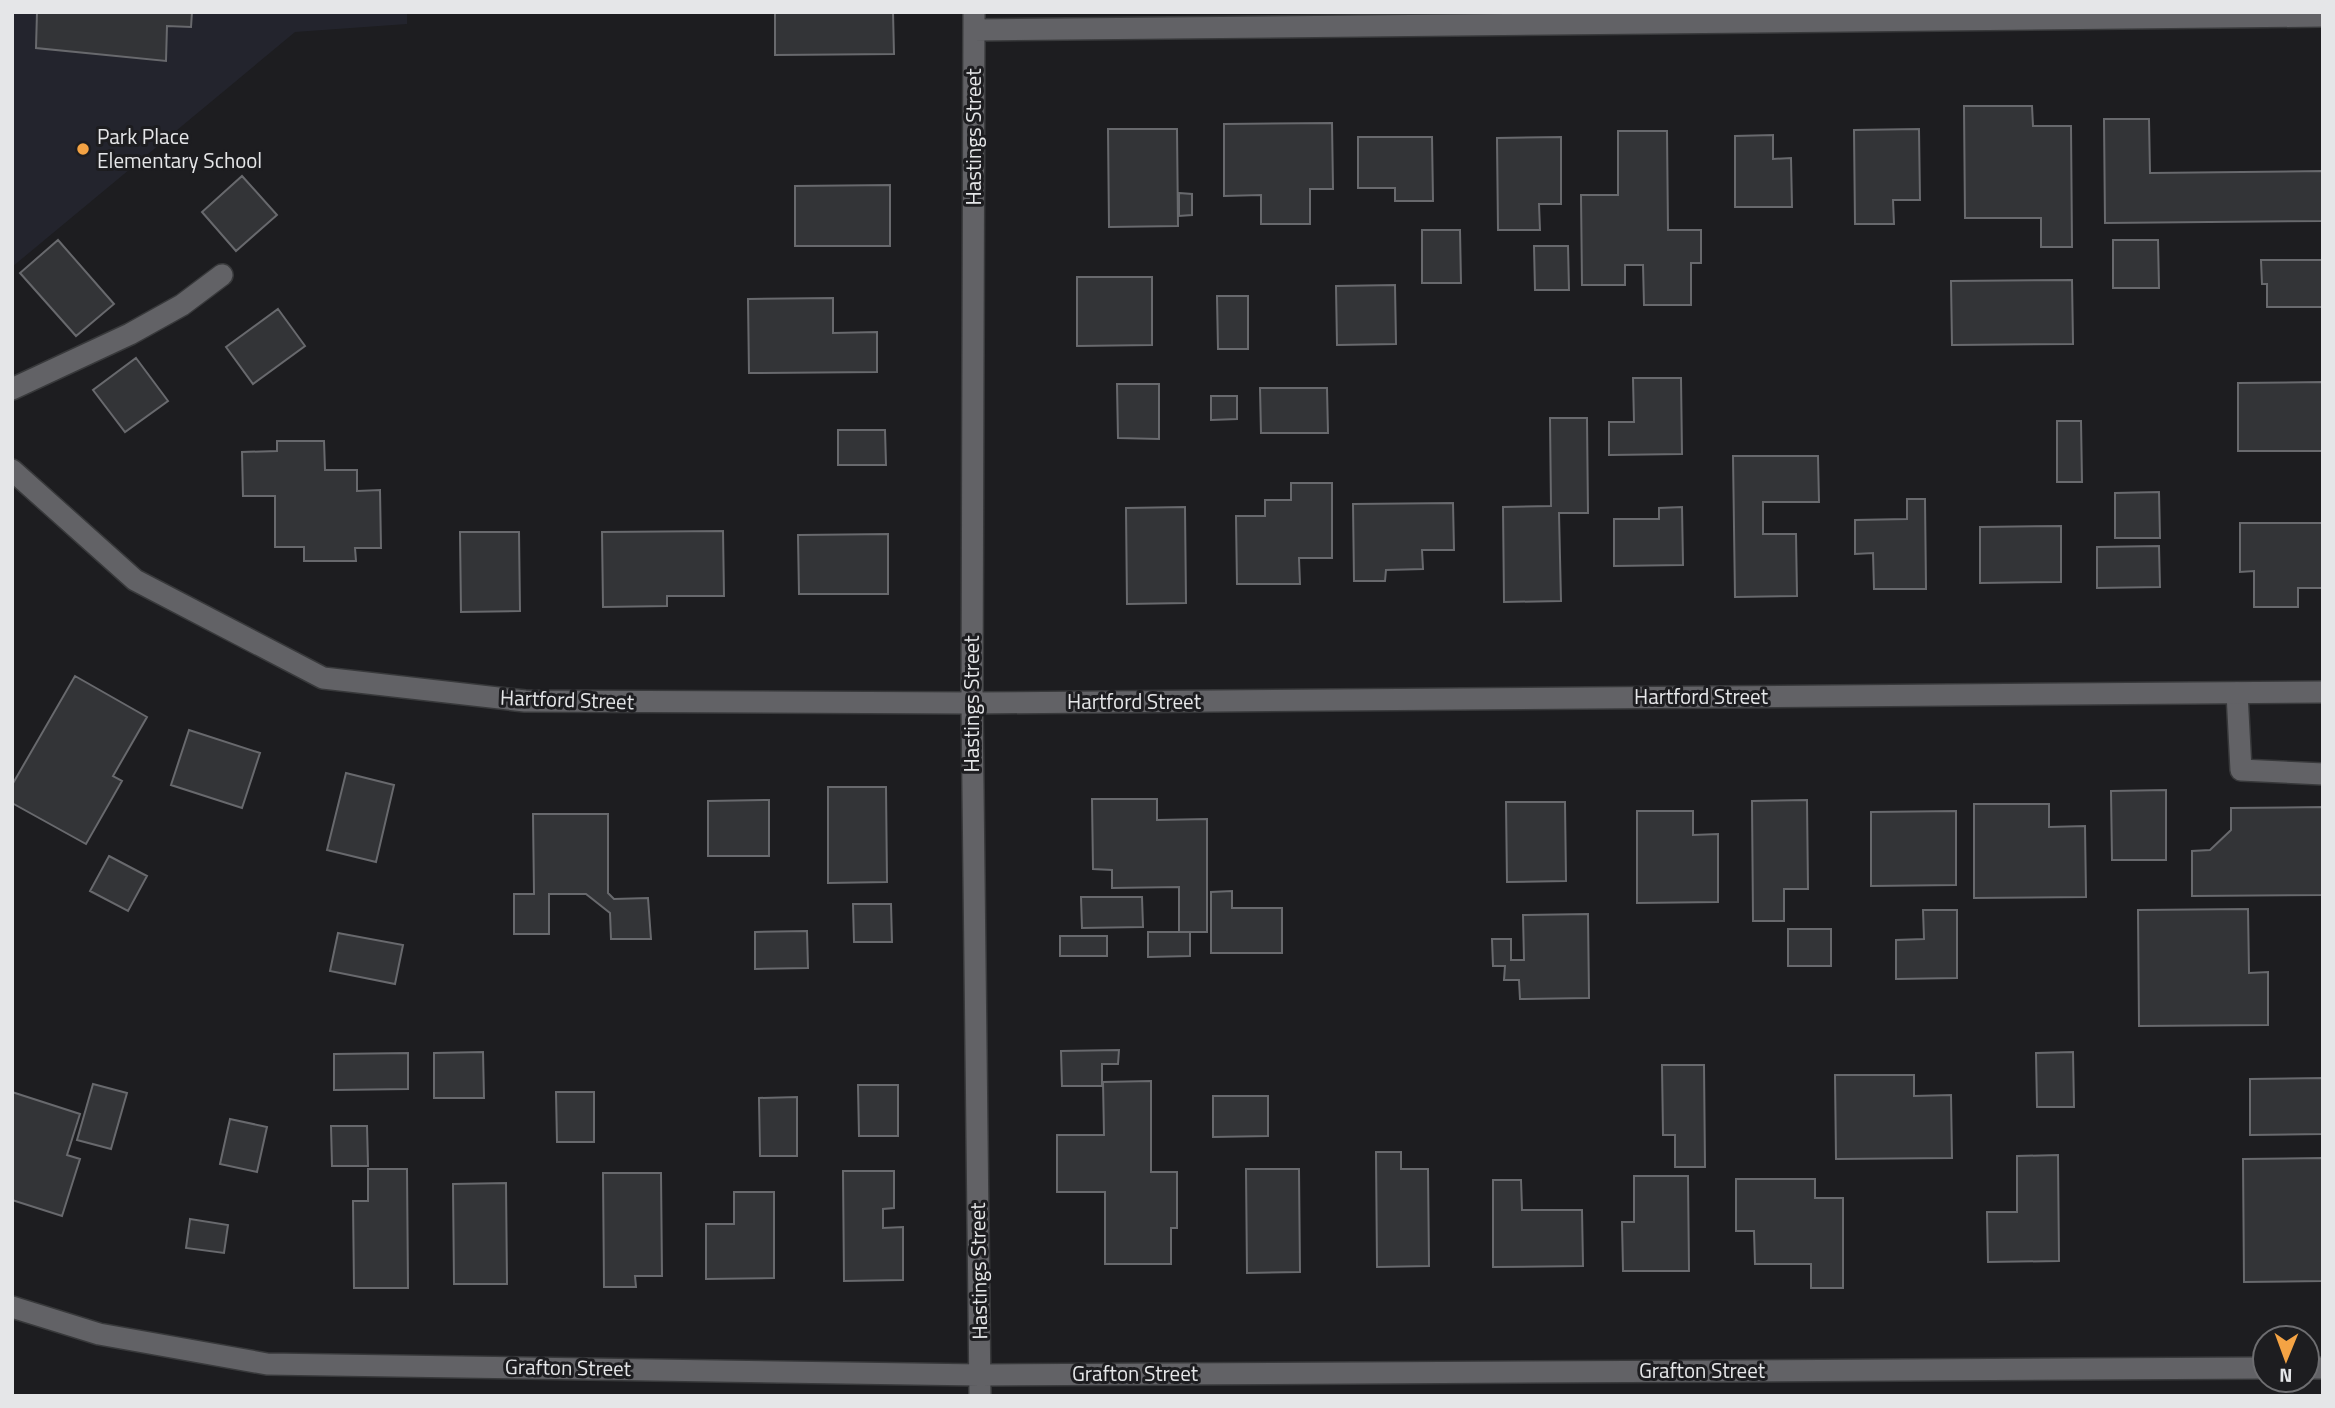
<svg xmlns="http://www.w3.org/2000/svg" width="2335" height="1408" viewBox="0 0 2335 1408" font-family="'Titillium Web',sans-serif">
  <rect width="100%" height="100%" fill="#1d1d20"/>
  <path fill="#23242d" d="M 12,12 L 407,12 L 407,24 L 295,32 L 12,267 Z"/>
  <path fill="#333437" stroke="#68696d" stroke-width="2" d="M 37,12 L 192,12 L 191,27 L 167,26 L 166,61 L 36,48 Z
    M 775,12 L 893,12 L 894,54 L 775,55 Z
    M 1964,106 L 2032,106 L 2033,126 L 2071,126 L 2072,247 L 2041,247 L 2041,218 L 1965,218 Z
    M 2104,119 L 2149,119 L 2150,173 L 2323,171 L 2323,221 L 2105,223 Z
    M 1332,123 L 1333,189 L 1310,189 L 1310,224 L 1261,224 L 1261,195 L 1224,196 L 1224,124 Z
    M 1108,129 L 1177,129 L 1178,226 L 1109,227 Z
    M 1919,129 L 1920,200 L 1893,200 L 1894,224 L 1855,224 L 1854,130 Z
    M 1618,131 L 1667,131 L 1668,230 L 1701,230 L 1701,263 L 1691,263 L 1691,305 L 1644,305 L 1643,265 L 1625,265 L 1625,285 L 1582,285 L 1581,195 L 1618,195 Z
    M 1773,135 L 1773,159 L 1791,158 L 1792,207 L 1735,207 L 1735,136 Z
    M 1358,137 L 1432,137 L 1433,201 L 1395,201 L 1395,188 L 1358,188 Z
    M 1561,137 L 1561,204 L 1539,204 L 1540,230 L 1498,230 L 1497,138 Z
    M 242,176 L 277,215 L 236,251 L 202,212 Z
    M 890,185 L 890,246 L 795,246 L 795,186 Z
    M 1179,193 L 1192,194 L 1192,215 L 1179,216 Z
    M 1422,230 L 1460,230 L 1461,283 L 1422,283 Z
    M 58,240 L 114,304 L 76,336 L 20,273 Z
    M 2113,240 L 2158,240 L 2159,288 L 2113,288 Z
    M 1534,246 L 1568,246 L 1569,290 L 1535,290 Z
    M 2261,260 L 2323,260 L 2323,307 L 2267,307 L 2267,284 L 2262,284 Z
    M 1077,277 L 1152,277 L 1152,345 L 1077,346 Z
    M 2072,280 L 2073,344 L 1952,345 L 1951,281 Z
    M 1395,285 L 1396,344 L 1337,345 L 1336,286 Z
    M 1217,296 L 1248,296 L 1248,349 L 1218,349 Z
    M 833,298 L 833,333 L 877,332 L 877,372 L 749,373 L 748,299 Z
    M 278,309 L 305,346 L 253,384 L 226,347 Z
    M 136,358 L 168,401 L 125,432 L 93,390 Z
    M 1633,378 L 1681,378 L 1682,454 L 1609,455 L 1609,422 L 1634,422 Z
    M 2323,382 L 2323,451 L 2238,451 L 2238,383 Z
    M 1117,384 L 1159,384 L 1159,439 L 1118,438 Z
    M 1260,388 L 1327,388 L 1328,433 L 1261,433 Z
    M 1211,396 L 1237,396 L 1237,419 L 1211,420 Z
    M 1550,418 L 1587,418 L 1588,513 L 1559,513 L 1561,601 L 1504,602 L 1503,507 L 1551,506 Z
    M 2057,421 L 2081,421 L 2082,482 L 2057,482 Z
    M 838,430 L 885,430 L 886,465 L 838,465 Z
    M 277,441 L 324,441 L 325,470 L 357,470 L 357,491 L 380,490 L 381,548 L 355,548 L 356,561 L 304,561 L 304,547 L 275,547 L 275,496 L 243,496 L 242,452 L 277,451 Z
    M 1733,456 L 1818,456 L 1819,502 L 1763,502 L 1763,534 L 1796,534 L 1797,596 L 1735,597 Z
    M 1291,483 L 1332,483 L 1332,558 L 1299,558 L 1300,584 L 1237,584 L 1236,516 L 1265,516 L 1265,500 L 1291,500 Z
    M 2159,492 L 2160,538 L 2115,538 L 2115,493 Z
    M 1907,499 L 1925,499 L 1926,589 L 1874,589 L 1873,553 L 1855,554 L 1855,520 L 1907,519 Z
    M 1453,503 L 1454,550 L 1422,550 L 1423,569 L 1386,570 L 1385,581 L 1354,581 L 1353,504 Z
    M 1185,507 L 1186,603 L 1127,604 L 1126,508 Z
    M 1682,507 L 1683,565 L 1614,566 L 1614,519 L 1659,519 L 1659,508 Z
    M 2240,523 L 2323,523 L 2323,588 L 2298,588 L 2298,607 L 2254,607 L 2254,571 L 2240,572 Z
    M 2061,526 L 2061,582 L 1980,583 L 1980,527 Z
    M 723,531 L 724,596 L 667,596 L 667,606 L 603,607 L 602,532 Z
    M 460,532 L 519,532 L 520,611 L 461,612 Z
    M 888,534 L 888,594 L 799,594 L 798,535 Z
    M 2159,546 L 2160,587 L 2097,588 L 2097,547 Z
    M 75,676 L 147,717 L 113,776 L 122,781 L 86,844 L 12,803 L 12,785 Z
    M 189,730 L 260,753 L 242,808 L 171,785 Z
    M 346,773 L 394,785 L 376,862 L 327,850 Z
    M 828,787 L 886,787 L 887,882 L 828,883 Z
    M 2166,790 L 2166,860 L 2112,860 L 2111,791 Z
    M 1092,799 L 1157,799 L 1157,820 L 1207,819 L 1207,932 L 1179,932 L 1179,887 L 1112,888 L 1112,870 L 1093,869 Z
    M 769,800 L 769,856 L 708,856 L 708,801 Z
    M 1807,800 L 1808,889 L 1784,889 L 1784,921 L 1753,921 L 1752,801 Z
    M 1506,802 L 1565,802 L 1566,881 L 1507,882 Z
    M 1974,804 L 2049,804 L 2049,827 L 2085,826 L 2086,897 L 1974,898 Z
    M 2323,807 L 2323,895 L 2192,896 L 2192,851 L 2210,850 L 2231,830 L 2231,808 Z
    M 1637,811 L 1693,811 L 1693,835 L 1718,834 L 1718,902 L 1637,903 Z
    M 1956,811 L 1956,885 L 1871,886 L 1871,812 Z
    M 533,814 L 608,814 L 608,893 L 614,899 L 648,898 L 651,939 L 611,939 L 610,913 L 586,894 L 549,894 L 549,934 L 514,934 L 514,894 L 534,894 Z
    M 109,856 L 147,876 L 128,911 L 90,891 Z
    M 1232,891 L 1232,908 L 1282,908 L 1282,953 L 1211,953 L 1211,892 Z
    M 1081,897 L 1142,897 L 1143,927 L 1082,928 Z
    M 853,904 L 891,904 L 892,942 L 854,942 Z
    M 2248,909 L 2249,973 L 2268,972 L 2268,1025 L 2139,1026 L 2138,910 Z
    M 1923,910 L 1957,910 L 1957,978 L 1896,979 L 1896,940 L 1924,939 Z
    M 1588,914 L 1589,998 L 1520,999 L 1519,980 L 1504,980 L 1505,966 L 1493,966 L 1492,939 L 1511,939 L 1511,960 L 1524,960 L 1523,915 Z
    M 1788,929 L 1831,929 L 1831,966 L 1788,966 Z
    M 807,931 L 808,968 L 755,969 L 755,932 Z
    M 1148,932 L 1190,932 L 1190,956 L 1148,957 Z
    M 338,933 L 403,945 L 395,984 L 330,971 Z
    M 1060,936 L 1107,936 L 1107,956 L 1060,956 Z
    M 1119,1050 L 1118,1064 L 1102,1064 L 1102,1086 L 1062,1086 L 1061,1051 Z
    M 483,1052 L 484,1098 L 434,1098 L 434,1053 Z
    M 2073,1052 L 2074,1107 L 2037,1107 L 2036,1053 Z
    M 408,1053 L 408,1089 L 334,1090 L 334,1054 Z
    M 1662,1065 L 1704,1065 L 1705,1167 L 1675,1167 L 1675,1135 L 1663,1135 Z
    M 1835,1075 L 1914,1075 L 1914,1096 L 1951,1095 L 1952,1158 L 1836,1159 Z
    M 2323,1078 L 2323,1134 L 2250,1135 L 2250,1079 Z
    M 1151,1081 L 1151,1172 L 1177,1172 L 1177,1228 L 1171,1228 L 1171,1264 L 1105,1264 L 1105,1192 L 1057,1192 L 1057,1135 L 1104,1135 L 1103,1082 Z
    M 93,1084 L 127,1093 L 111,1149 L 77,1140 Z
    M 858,1085 L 898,1085 L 898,1136 L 859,1136 Z
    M 12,1092 L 80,1114 L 67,1155 L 80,1159 L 62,1216 L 12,1200 Z
    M 556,1092 L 594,1092 L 594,1142 L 557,1142 Z
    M 1213,1096 L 1268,1096 L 1268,1136 L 1213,1137 Z
    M 797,1097 L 797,1156 L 760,1156 L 759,1098 Z
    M 230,1119 L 267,1127 L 257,1172 L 220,1164 Z
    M 331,1126 L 367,1126 L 368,1166 L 332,1166 Z
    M 1376,1152 L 1401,1152 L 1401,1169 L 1428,1169 L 1429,1266 L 1377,1267 Z
    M 2058,1155 L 2059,1261 L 1988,1262 L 1987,1212 L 2017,1212 L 2017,1156 Z
    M 2322,1158 L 2323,1281 L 2244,1282 L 2243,1159 Z
    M 368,1169 L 407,1169 L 408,1288 L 354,1288 L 353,1201 L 368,1201 Z
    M 1246,1169 L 1299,1169 L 1300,1272 L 1247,1273 Z
    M 843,1171 L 894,1171 L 894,1208 L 883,1209 L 883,1228 L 903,1227 L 903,1280 L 844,1281 Z
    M 603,1173 L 661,1173 L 662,1276 L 635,1276 L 636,1287 L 604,1287 Z
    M 1634,1176 L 1688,1176 L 1689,1271 L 1623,1271 L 1622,1222 L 1634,1222 Z
    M 1736,1179 L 1815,1179 L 1815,1198 L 1843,1198 L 1843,1288 L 1811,1288 L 1811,1264 L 1755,1264 L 1754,1231 L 1736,1231 Z
    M 1493,1180 L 1521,1180 L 1522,1210 L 1582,1210 L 1583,1266 L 1493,1267 Z
    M 506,1183 L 507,1284 L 454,1284 L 453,1184 Z
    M 734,1192 L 774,1192 L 774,1278 L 706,1279 L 706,1224 L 734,1224 Z
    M 190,1219 L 228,1225 L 224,1253 L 186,1248 Z"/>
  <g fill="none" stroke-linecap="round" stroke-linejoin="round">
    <defs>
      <path id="lane" d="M 12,389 L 130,334 L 182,305 L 222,275
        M 2237,693 L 2241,770 L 2323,774"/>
      <path id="street" d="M 974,12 L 972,703 L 980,1396
        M 974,30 L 2323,16
        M 12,470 L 135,580 L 323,678 L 525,701 L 972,703 L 2323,692
        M 12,1307 L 99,1334 L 267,1364 L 980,1375 L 2265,1368
        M 2307,1368 L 2323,1368"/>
    </defs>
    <use href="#lane" stroke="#38393b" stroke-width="24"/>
    <use href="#street" stroke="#38393b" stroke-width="24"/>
    <use href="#lane" stroke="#626266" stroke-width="21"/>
    <use href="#street" stroke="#626266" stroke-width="21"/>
  </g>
  <circle fill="#f4a344" stroke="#1d1d20" stroke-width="2.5" cx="83" cy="149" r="7"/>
  <g text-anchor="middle" stroke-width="6" stroke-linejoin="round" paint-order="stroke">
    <g font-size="21" fill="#e5e6e8" stroke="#1d1d20" text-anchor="start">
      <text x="97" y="144">Park Place<tspan x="97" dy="24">Elementary School</tspan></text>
    </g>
    <g font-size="21" fill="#e5e6e8" stroke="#1d1d20">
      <text transform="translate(974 137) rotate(-90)" y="7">Hastings Street</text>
      <text x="1701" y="704">Hartford Street</text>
      <text transform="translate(567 700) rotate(2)" y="7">Hartford Street</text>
      <text x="1134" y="709">Hartford Street</text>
      <text transform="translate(972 704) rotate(-90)" y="7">Hastings Street</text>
      <text transform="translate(979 1271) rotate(-91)" y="7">Hastings Street</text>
      <text transform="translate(568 1368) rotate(1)" y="7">Grafton Street</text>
      <text x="1702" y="1378">Grafton Street</text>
      <text x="1135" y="1381">Grafton Street</text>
    </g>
  </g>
  <rect width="2335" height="1408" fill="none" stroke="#e5e6e8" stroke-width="28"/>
  <g transform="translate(2286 1359) rotate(181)"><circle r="33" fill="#1d1d20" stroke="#6d6d70" stroke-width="2"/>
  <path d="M0-5L12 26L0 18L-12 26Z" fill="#f4a344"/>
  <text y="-10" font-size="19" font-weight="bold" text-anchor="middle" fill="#e5e6e8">N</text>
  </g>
</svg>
